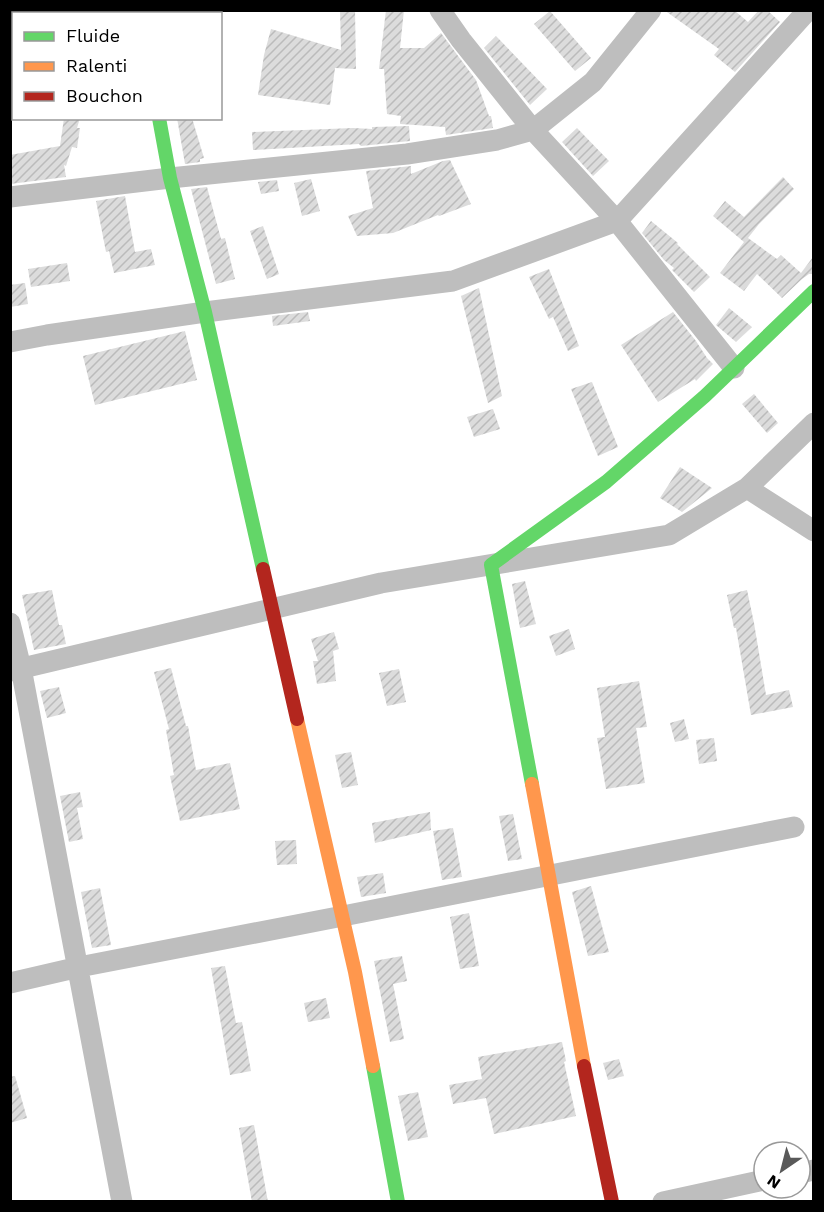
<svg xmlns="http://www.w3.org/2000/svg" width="824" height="1212" viewBox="0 0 824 1212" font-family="'Work Sans',sans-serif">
  <defs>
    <pattern id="building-hatch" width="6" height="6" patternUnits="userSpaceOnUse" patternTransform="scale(1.5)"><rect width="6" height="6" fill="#dcdcdc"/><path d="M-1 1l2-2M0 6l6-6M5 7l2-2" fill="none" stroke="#bbb"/></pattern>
  </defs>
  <rect width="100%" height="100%" fill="#fff"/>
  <path fill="url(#building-hatch)" d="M 340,10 L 355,10 L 356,69 L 335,68 L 330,105 L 258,95 L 264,55 L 271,29 L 341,50 Z
    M 386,10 L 404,10 L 400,48 L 424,48 L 441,33 L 476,80 L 489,116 L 491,116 L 493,128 L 446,135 L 445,127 L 400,124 L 401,116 L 387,114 L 384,69 L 379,69 Z
    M 664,10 L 734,10 L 748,22 L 759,10 L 767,10 L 780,22 L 735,72 L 714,55 L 719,49 Z
    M 550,11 L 591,58 L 575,71 L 534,24 Z
    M 496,36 L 547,89 L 530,105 L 484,48 Z
    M 64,118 L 80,118 L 77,128 L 80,128 L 77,148 L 72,147 L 66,166 L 64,165 L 66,177 L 10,184 L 10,155 L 60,146 Z
    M 177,118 L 192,118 L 204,158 L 200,159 L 200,162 L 185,164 Z
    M 409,126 L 410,141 L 361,146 L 359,144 L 253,150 L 252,132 L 353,128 L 372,129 L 372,127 Z
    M 577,128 L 609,161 L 593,176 L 562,142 Z
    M 450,160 L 471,204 L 439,216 L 438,215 L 393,233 L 357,236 L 348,216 L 373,208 L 366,171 L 411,166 L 411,174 L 443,161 Z
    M 783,177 L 794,189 L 759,224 L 748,238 L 777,259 L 781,255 L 801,273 L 813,257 L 813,274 L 809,274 L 802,279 L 782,298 L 757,274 L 744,291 L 720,273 L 744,242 L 713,216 L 725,201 L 744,217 Z
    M 311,179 L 320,211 L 302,216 L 294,183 Z
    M 277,180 L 279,191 L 261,194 L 258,182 Z
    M 207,187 L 221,239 L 225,238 L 235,279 L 216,284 L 191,189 Z
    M 125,196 L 135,252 L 151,249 L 155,265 L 114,273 L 109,251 L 106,252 L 96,201 Z
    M 651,221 L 678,243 L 677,244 L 710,277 L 694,292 L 672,270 L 674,268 L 664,260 L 642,233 Z
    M 263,226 L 279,274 L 267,279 L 250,231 Z
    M 67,263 L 70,281 L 31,287 L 28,269 Z
    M 549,269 L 579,346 L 568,351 L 553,317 L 549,319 L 529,277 Z
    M 25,283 L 28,304 L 10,307 L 10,285 Z
    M 479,288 L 502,396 L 488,403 L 461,296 Z
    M 729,308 L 752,327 L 736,342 L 716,325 Z
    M 308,312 L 310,321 L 273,326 L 272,316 Z
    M 673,312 L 696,341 L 707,358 L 713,364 L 696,381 L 695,379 L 658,402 L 621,345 Z
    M 185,331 L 197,380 L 95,405 L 83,356 Z
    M 592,382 L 618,447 L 598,456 L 571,389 Z
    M 754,394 L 778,423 L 767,433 L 742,404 Z
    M 493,409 L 500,429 L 474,437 L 467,417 Z
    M 680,467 L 712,488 L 682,512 L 660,498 Z
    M 525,581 L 536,624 L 520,628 L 512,584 Z
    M 52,590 L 59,625 L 62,625 L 66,644 L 34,650 L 22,595 Z
    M 747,590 L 754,623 L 766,695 L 789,690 L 793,707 L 751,715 L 736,628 L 734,628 L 727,595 Z
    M 569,629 L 575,649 L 556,656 L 549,636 Z
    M 334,632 L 339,649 L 333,651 L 336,681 L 317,684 L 313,661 L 318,661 L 311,639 Z
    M 171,668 L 186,726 L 188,726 L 196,770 L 230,763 L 240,809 L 180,821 L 170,776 L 174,775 L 166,730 L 169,729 L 154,672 Z
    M 399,669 L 406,702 L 387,706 L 379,673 Z
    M 639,681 L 647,727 L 636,728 L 645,783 L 606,789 L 597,738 L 605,737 L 597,688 Z
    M 59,687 L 66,713 L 47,718 L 40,691 Z
    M 684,719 L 689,739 L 675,742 L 670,723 Z
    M 714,738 L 717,761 L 699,764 L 696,740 Z
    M 351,752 L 358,785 L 342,788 L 335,755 Z
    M 80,792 L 83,807 L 77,808 L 83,839 L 69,842 L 60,796 Z
    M 430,812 L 431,830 L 375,843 L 372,823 Z
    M 513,814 L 522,859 L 508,861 L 499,816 Z
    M 453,828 L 462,877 L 442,880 L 433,831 Z
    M 296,840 L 297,864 L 277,865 L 275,841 Z
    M 383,873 L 386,893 L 361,897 L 357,877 Z
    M 591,886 L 609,952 L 588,956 L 572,892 Z
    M 100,888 L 111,945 L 92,948 L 81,892 Z
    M 469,913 L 479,966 L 460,969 L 450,917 Z
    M 402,956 L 407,981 L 393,984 L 404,1039 L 390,1042 L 374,961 Z
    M 225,966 L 236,1023 L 242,1022 L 251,1071 L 230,1075 L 211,968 Z
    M 326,998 L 330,1018 L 308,1022 L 304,1003 Z
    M 562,1042 L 566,1061 L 564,1062 L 576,1116 L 494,1134 L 486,1098 L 453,1104 L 449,1085 L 482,1079 L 478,1057 Z
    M 619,1059 L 624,1076 L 608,1080 L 603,1063 Z
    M 15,1076 L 27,1118 L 10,1123 L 10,1077 Z
    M 418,1092 L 428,1137 L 408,1141 L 398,1096 Z
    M 254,1125 L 268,1202 L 252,1202 L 239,1128 Z"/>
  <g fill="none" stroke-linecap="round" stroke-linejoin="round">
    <path stroke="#bebebe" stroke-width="21" d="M 136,10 L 137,14
      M 440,10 L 461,40 L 533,130 L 617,221 L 734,368
      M 10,197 L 170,178 L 407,154 L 497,140 L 533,130 L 593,82 L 651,10
      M 10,342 L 47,335 L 205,312 L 453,281 L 617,221 L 808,10
      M 747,488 L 814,531
      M 10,623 L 21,668 L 122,1202
      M 10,671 L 381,583 L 669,535 L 747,488 L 814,423
      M 10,983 L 79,967 L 343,916 L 794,827
      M 800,1173 L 814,1170
      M 663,1202 L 764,1180"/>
    <path stroke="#63d668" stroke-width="14" d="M 159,118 L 170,178 L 205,312 L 263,569
      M 532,784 L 491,565 L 606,482 L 705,396 L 814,291
      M 373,1066 L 398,1202"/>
    <path stroke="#ff974d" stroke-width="14" d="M 297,719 L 355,972 L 373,1066
      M 532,784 L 584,1066"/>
    <path stroke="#b3261e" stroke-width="14" d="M 263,569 L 297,719
      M 584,1066 L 612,1202"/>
  </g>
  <rect width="824" height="1212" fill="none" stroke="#000000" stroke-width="24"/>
  <rect x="12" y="12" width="210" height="108" fill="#ffffff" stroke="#999999" stroke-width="1.5"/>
  <rect x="24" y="32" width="30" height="9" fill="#63d668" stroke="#999999" stroke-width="1.5"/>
  <text x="66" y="42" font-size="18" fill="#000000">Fluide</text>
  <rect x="24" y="62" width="30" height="9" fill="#ff974d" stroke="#999999" stroke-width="1.5"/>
  <text x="66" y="72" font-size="18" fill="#000000">Ralenti</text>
  <rect x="24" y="92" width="30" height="9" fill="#b3261e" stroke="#999999" stroke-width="1.5"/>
  <text x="66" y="102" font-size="18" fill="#000000">Bouchon</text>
  <g transform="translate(782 1170) rotate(215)"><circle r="28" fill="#ffffff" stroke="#999999" stroke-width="1.5"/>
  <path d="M0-4.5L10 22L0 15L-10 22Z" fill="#595959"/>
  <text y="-9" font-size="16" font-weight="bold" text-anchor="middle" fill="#000000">N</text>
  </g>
</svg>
